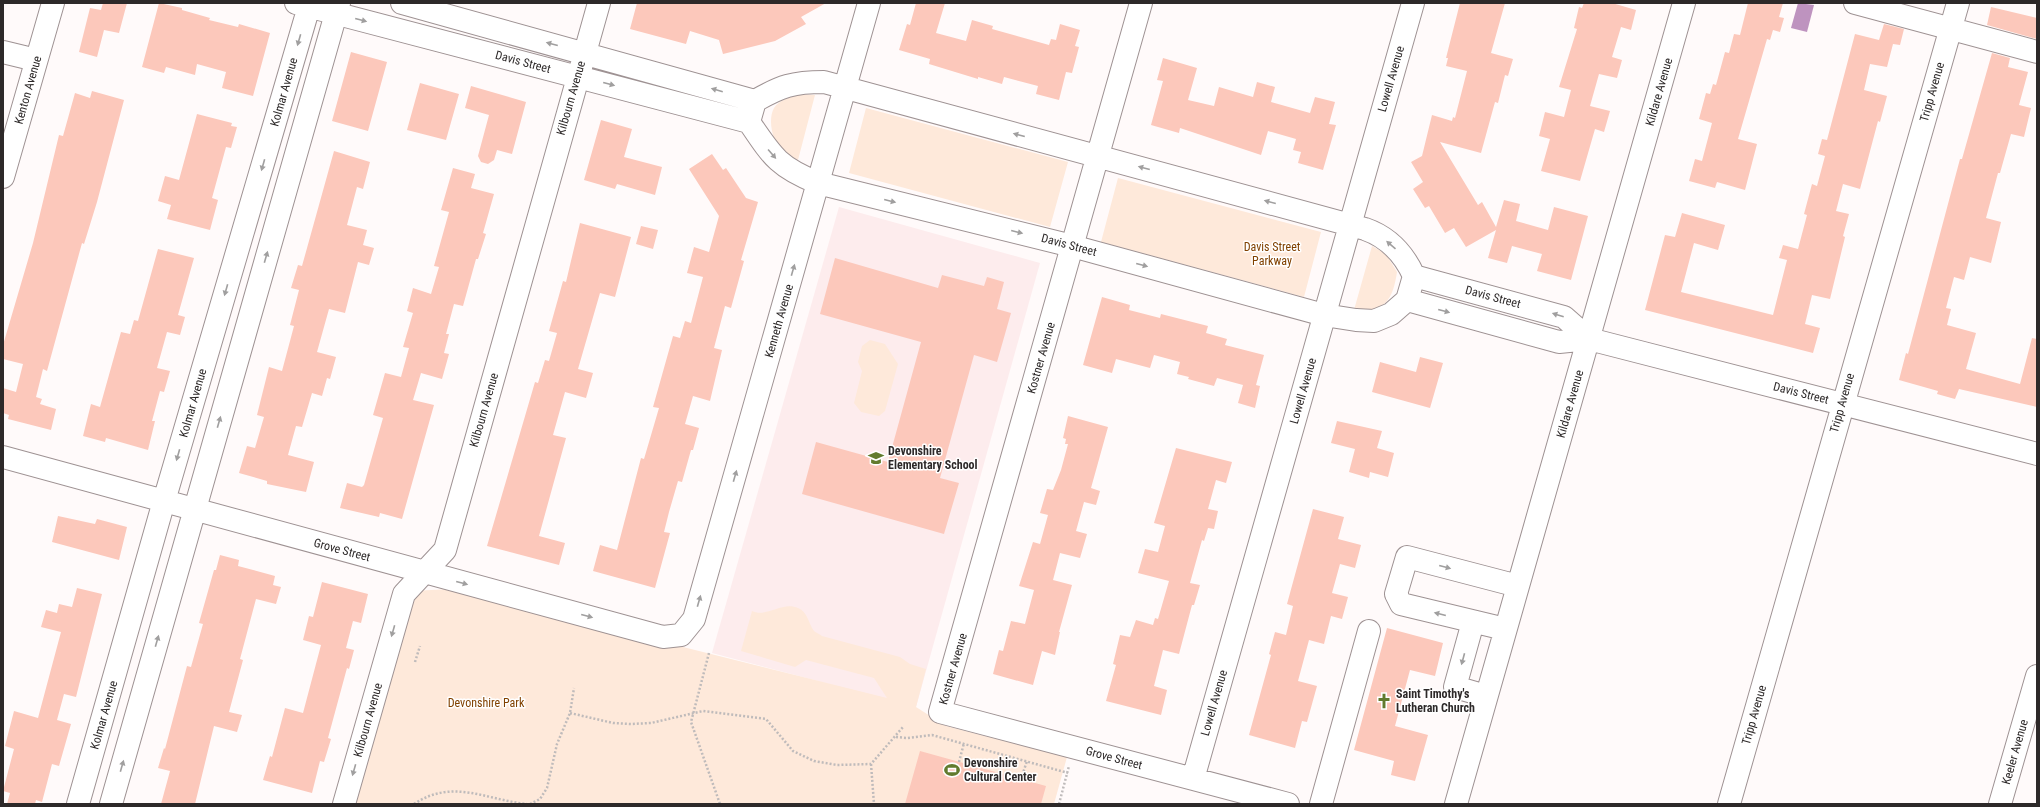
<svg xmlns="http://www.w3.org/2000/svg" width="2040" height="807" viewBox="0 0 2040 807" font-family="'Roboto Condensed',sans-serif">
  <rect width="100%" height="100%" fill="#fffafa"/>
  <path fill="#fdeced" d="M 839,207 L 1040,263 L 916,707 L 712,653 Z"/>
  <path fill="#fee9da" d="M 799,94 L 815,95 L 798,160 C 794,158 788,157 784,153 C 773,144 767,121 774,108 C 779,100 791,97 799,94 Z
    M 866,108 L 1068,162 L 1050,227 L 849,173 Z
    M 1118,178 L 1321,232 L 1304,297 L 1101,242 Z
    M 1372,246 L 1386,254 L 1397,272 C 1393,299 1385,314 1354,310 Z
    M 870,340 L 885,344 L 898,364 L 885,411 L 879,416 L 861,412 L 854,403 L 862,371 L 858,362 L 862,346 Z
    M 451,589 L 887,698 L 874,678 L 806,660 L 795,667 L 741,651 L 752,611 C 767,618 782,601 798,608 C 808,612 808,623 814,631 C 816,633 820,634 822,636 L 900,657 L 910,664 L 926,669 L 916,707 L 946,726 L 1067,757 L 1054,804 L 351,804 L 412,591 Z"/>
  <path fill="#be93bf" d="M 1798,3 L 1814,5 L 1807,32 L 1791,28 Z"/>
  <path fill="#fcc8bb" d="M 103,3 L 127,3 L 119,33 L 104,30 L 97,57 L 79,52 L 90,8 L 101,10 Z
    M 159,3 L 182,8 L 182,10 L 210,18 L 209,20 L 238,27 L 239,24 L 270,33 L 253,96 L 222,88 L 226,72 L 197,64 L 195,75 L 166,67 L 164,73 L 142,67 Z
    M 637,3 L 826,3 L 801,17 L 806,24 L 775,41 L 723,54 L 719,40 L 690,31 L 686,44 L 630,29 Z
    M 916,3 L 945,3 L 936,33 L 966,41 L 972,20 L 993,26 L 992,29 L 1049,45 L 1051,39 L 1056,40 L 1060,24 L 1080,30 L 1075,46 L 1079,47 L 1072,73 L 1066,72 L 1059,100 L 1036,94 L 1038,86 L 1004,77 L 1002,84 L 978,77 L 978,79 L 929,64 L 930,59 L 899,50 L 907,24 L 910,25 Z
    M 1460,3 L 1505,3 L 1491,53 L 1513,59 L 1508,76 L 1505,75 L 1498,103 L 1495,102 L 1481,153 L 1440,142 L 1478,205 L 1482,202 L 1496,227 L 1504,200 L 1520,204 L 1516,221 L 1548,230 L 1554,207 L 1588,216 L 1571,280 L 1537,271 L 1542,254 L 1512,246 L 1507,263 L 1488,258 L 1496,230 L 1466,247 L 1454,228 L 1445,233 L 1429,206 L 1425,208 L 1413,189 L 1423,182 L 1411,162 L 1422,156 L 1432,115 L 1452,121 L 1453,117 L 1455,118 L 1467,71 L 1446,66 L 1448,58 L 1446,58 Z
    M 1584,3 L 1612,3 L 1636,10 L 1631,30 L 1621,27 L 1612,57 L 1622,60 L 1617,78 L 1599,74 L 1590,106 L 1610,111 L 1604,132 L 1595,129 L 1580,181 L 1541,171 L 1550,139 L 1539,136 L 1545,112 L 1564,117 L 1571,90 L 1559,87 L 1577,29 L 1574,28 L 1579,7 L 1582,8 Z
    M 1748,3 L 1783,3 L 1779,17 L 1784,18 L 1780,32 L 1773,30 L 1770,40 L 1767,39 L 1738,139 L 1757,144 L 1745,190 L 1717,182 L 1715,188 L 1689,181 L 1695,159 L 1702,161 L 1712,123 L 1699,119 L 1706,93 L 1710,94 L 1713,84 L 1716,85 L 1725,52 L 1729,53 L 1734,34 L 1740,35 Z
    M 1991,7 L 2037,18 L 2037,39 L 1987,25 Z
    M 1884,24 L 1904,29 L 1900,45 L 1893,44 L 1887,67 L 1870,64 L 1864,90 L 1887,96 L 1880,122 L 1878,121 L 1860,189 L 1843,184 L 1836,211 L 1849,214 L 1843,236 L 1845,237 L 1830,299 L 1812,295 L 1805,324 L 1820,328 L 1813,353 L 1645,310 L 1665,235 L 1675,237 L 1682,213 L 1725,225 L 1718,250 L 1694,243 L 1681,292 L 1773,315 L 1787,260 L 1779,258 L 1783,245 L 1798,249 L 1807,215 L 1804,214 L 1812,184 L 1817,186 L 1825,156 L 1818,154 L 1822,139 L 1827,140 L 1855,34 L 1879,40 Z
    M 351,52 L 387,62 L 368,131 L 332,121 Z
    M 1992,53 L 2010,58 L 2008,67 L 2028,72 L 2019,105 L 2031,108 L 2024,137 L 2011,134 L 2000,173 L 1998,173 L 1986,218 L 2001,222 L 1991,263 L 1970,257 L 1964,280 L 1954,277 L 1946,308 L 1951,309 L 1947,325 L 1976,333 L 1966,369 L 2020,384 L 2032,338 L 2037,339 L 2037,407 L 1959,389 L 1955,399 L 1937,394 L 1938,391 L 1899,380 L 1906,353 L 1908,354 L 1960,159 L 1962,159 Z
    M 1163,58 L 1197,68 L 1188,100 L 1214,106 L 1219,87 L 1253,97 L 1257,82 L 1275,87 L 1271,102 L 1310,113 L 1315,97 L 1335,102 L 1329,124 L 1336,125 L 1323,170 L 1298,163 L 1301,152 L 1293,150 L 1296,139 L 1268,131 L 1261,155 L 1180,128 L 1179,133 L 1151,125 L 1163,81 L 1157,80 Z
    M 420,83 L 459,94 L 446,140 L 407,130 Z
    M 471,86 L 526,102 L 512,154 L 497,150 L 494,160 L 488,164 L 481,162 L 478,156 L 489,115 L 465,108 Z
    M 92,91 L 124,100 L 97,202 L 84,244 L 82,243 L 47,371 L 43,369 L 36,397 L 42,399 L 40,404 L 56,409 L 51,430 L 8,419 L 9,415 L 3,413 L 3,388 L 16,392 L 23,364 L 3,359 L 3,345 L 33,243 L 59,135 L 63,136 L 75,93 L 90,98 Z
    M 197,114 L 232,123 L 231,126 L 237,127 L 231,148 L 226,147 L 212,198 L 218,200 L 210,230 L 167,219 L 171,205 L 158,201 L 165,176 L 179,180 Z
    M 601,120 L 632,129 L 624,157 L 662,167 L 655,195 L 617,184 L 615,189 L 584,180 Z
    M 334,151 L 370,162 L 363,189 L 357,187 L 347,225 L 367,230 L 363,245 L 374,248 L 369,265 L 358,262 L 345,313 L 329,309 L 317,352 L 336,357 L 330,379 L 327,378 L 322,396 L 312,393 L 302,427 L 296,426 L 288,455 L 314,462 L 306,492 L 267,484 L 267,481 L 239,473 L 247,446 L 255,448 L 264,417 L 257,415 L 269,367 L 282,371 L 294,326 L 290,325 L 299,290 L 291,288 L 298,265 L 302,266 Z
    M 712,154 L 723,170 L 726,168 L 746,198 L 758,202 L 741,260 L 744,261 L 731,308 L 725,306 L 714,348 L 722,350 L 710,401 L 693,396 L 685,424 L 699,428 L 693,450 L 691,450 L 682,482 L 678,481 L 669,512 L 664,532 L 670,533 L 655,588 L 593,571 L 600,545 L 617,550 L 641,458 L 644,459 L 659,408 L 653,407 L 673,336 L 680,338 L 685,321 L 691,323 L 703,277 L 687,273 L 694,247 L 709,252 L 719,216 L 689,169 Z
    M 453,168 L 475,174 L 471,188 L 494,194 L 483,233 L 486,234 L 478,259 L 476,259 L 463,306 L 454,304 L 446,334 L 449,334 L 444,353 L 449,354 L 442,379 L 421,373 L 413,400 L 434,405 L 402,519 L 380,513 L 379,517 L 340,508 L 347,483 L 362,487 L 364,485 L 383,418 L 373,415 L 385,373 L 401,377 L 409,348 L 403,347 L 413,313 L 407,311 L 413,288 L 431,294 L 439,267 L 434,266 L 449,212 L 441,210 Z
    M 580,223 L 631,237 L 615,297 L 600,293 L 578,369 L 593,373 L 586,398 L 565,392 L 553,435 L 566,438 L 539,536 L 565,543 L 559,565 L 487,546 L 535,382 L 538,383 L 545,360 L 549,361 L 557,333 L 549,331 L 563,281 L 566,282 Z
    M 641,226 L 658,230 L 653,249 L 636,244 Z
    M 158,249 L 194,258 L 178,315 L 185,317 L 180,335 L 167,332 L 157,368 L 170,371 L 164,392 L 160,391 L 152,421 L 155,421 L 148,450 L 106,438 L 105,442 L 83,436 L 91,404 L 100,407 L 121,332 L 130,334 L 134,320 L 138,321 Z
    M 835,258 L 938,288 L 942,275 L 984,286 L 987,277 L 1004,282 L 997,309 L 1011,313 L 997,362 L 974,355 L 940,478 L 959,483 L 944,534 L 802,494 L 816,442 L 888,462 L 921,342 L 820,314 Z
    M 1102,297 L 1130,305 L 1129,310 L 1160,318 L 1161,314 L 1208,326 L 1206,333 L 1227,339 L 1225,345 L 1264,355 L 1256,385 L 1260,386 L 1255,408 L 1238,403 L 1243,385 L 1217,378 L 1214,386 L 1188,379 L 1189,377 L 1177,374 L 1180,362 L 1154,355 L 1150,368 L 1116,359 L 1112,373 L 1083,365 Z
    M 1420,357 L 1443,363 L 1430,408 L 1372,392 L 1380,362 L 1416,372 Z
    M 1068,416 L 1108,427 L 1091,488 L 1100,491 L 1096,505 L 1084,502 L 1076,531 L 1087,534 L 1080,558 L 1060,553 L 1053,580 L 1072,585 L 1059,632 L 1060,632 L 1055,655 L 1042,651 L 1033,685 L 993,674 L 999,650 L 1003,651 L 1011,621 L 1025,624 L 1034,590 L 1019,586 L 1033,542 L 1040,544 L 1048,515 L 1040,513 L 1047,489 L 1053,490 L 1061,470 L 1068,444 L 1065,444 L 1066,439 L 1063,438 Z
    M 1337,421 L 1382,431 L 1377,448 L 1394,453 L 1388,477 L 1370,472 L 1369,478 L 1349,472 L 1355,449 L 1331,443 Z
    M 1176,448 L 1232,462 L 1226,483 L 1216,480 L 1208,509 L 1218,511 L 1214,529 L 1208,528 L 1204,541 L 1202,540 L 1190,583 L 1200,585 L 1194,605 L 1192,605 L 1179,654 L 1163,650 L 1154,686 L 1167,690 L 1161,715 L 1106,701 L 1116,665 L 1113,664 L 1120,635 L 1130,637 L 1136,620 L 1153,625 L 1155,618 L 1158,619 L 1169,581 L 1138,573 L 1145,549 L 1158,552 L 1165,526 L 1154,523 Z
    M 1313,509 L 1344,517 L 1338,539 L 1361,545 L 1355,568 L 1340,564 L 1332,593 L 1348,597 L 1342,619 L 1331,616 L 1324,644 L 1309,640 L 1298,681 L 1317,686 L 1307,722 L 1302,721 L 1295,748 L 1249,735 L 1271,655 L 1269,654 L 1275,632 L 1286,635 L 1293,606 L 1287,604 Z
    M 58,516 L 95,524 L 97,519 L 127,527 L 119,560 L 52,542 Z
    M 220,555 L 239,560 L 238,566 L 275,576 L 273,585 L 281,587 L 276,604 L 256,599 L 240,659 L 243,660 L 229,712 L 242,715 L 237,732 L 214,726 L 195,804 L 161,804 L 170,771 L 158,768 L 164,748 L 165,749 L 187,666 L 191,667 L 203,624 L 199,623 L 214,570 L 216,570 Z
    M 322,582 L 368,594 L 361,623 L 353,621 L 346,648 L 354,650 L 349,669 L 347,668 L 328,738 L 331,739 L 324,762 L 320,761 L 312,793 L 263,780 L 270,756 L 272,757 L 285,708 L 303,713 L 321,645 L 303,640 L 309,616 L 313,617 Z
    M 77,588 L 102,594 L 76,697 L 64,694 L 57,720 L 71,724 L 59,766 L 52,764 L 42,802 L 36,800 L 35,804 L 7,804 L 10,793 L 3,791 L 14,749 L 5,746 L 14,711 L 38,718 L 61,632 L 41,627 L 46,610 L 57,613 L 59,604 L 72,607 Z
    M 1387,628 L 1443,643 L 1435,676 L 1410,670 L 1395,726 L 1428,735 L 1415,781 L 1391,775 L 1394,761 L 1354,750 Z
    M 920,751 L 1046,786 L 1041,804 L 905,804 Z"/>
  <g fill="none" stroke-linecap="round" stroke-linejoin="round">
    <defs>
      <path id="minor" d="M 296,3 L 749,122 C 772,156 778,167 818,183 L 1072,246 L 1324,315 L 1356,320 L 1374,321 L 1391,314 L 1407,300 L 1414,276 C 1404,254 1388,237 1365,229 L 824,82 C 793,82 781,86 755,101 L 749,122
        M 402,3 L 755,101
        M 1141,3 L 940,712 L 1288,804
        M 1855,3 L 2037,52
        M 3,52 L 36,60
        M 3,177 L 53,3
        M 1414,276 L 1564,317 L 1589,339
        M 1407,300 L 1559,342 L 1589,339 L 2037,454
        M 3,457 L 663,637 L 681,635 L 694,619 L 869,3
        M 1473,622 L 1455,687 L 1486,696
        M 1505,629 L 1401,604 L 1396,594 L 1407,557 L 1518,586
        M 1193,779 L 1413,3
        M 78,804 L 164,501 L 310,3
        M 111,804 L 339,3
        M 344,804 L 404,594 L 445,550 L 599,3
        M 1321,804 L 1369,631
        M 1456,804 L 1684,3
        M 1729,804 L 1958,3
        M 2000,804 L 2037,676"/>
    </defs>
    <use href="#minor" stroke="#9e9293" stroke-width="24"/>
    <path stroke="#bfbbbb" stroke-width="2.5" stroke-dasharray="2 2" stroke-linecap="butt" d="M 709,653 L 691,722 L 720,804
      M 415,662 L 420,646
      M 570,713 L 613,723 L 631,724 L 651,723 L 703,711 L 766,719 L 793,751 L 814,761 L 837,765 L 871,764 L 903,727
      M 896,737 L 907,738 L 932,735 L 1068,773
      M 959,762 L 964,743
      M 871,764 L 874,804
      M 1021,779 L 1027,761
      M 414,804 C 453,778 486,800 527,804
      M 530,804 L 540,799 L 547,788 L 557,744 L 570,713 L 574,688
      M 1059,804 L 1069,766"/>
    <use href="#minor" stroke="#fff" stroke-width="22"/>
  </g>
  <defs><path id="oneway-solid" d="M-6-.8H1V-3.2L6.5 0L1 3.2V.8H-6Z"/></defs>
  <g fill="#a09f9f">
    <use href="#oneway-solid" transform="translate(361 20) rotate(15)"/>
    <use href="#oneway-solid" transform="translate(299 40) rotate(106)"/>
    <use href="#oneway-solid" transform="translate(552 44) rotate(-165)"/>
    <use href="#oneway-solid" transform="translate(609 84) rotate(15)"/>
    <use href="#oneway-solid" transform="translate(717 90) rotate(-164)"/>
    <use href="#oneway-solid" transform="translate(1019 135) rotate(-165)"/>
    <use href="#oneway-solid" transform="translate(772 154) rotate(49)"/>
    <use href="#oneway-solid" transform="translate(263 165) rotate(106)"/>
    <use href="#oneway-solid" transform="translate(1144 168) rotate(-165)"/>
    <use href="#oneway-solid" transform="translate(890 201) rotate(14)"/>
    <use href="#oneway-solid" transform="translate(1270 202) rotate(-165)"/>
    <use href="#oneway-solid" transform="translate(1017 232) rotate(14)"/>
    <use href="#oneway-solid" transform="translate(1391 245) rotate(-139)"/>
    <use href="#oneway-solid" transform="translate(266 257) rotate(-74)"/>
    <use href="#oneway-solid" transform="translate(1142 265) rotate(15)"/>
    <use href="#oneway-solid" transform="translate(793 270) rotate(-74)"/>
    <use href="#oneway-solid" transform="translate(226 290) rotate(106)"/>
    <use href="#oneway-solid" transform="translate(1444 311) rotate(15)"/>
    <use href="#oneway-solid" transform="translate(1558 315) rotate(-162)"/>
    <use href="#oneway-solid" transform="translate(219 422) rotate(-74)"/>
    <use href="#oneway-solid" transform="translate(178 455) rotate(106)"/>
    <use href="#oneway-solid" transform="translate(735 476) rotate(-74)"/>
    <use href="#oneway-solid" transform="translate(1445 567) rotate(15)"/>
    <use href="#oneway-solid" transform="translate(462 583) rotate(15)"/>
    <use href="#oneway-solid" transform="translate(699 601) rotate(-74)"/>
    <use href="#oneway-solid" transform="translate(1440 614) rotate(-166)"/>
    <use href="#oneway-solid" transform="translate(587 616) rotate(15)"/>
    <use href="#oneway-solid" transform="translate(393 631) rotate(106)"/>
    <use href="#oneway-solid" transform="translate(157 641) rotate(-74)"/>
    <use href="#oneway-solid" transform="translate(1463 659) rotate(105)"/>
    <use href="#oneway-solid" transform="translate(122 766) rotate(-74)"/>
    <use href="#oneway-solid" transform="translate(354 770) rotate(106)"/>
  </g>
  <defs>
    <symbol id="school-bare" viewBox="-9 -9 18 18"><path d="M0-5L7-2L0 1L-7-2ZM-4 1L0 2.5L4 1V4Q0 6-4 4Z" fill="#627b2e" stroke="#fff" stroke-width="2.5" paint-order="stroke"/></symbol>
    <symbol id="church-bare" viewBox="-9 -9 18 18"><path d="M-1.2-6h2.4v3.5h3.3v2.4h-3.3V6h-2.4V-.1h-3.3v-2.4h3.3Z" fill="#627b2e" stroke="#fff" stroke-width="2.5" paint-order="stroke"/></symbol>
    <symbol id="stadium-bare" viewBox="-9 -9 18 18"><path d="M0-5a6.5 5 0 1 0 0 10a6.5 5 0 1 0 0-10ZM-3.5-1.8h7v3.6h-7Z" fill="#627b2e" stroke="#fff" stroke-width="2.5" paint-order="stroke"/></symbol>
  </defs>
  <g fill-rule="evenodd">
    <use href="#school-bare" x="865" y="447" width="22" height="22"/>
    <use href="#church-bare" x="1373" y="690" width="22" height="22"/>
    <use href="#stadium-bare" x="941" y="759" width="22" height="22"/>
  </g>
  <g text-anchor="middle" stroke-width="3" stroke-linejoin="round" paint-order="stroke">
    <g font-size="12" fill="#2d2929" stroke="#fff">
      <text transform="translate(523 62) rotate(15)" y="4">Davis Street</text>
      <text transform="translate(1391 79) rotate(-74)" y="4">Lowell Avenue</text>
      <text transform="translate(28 90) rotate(-74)" y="4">Kenton Avenue</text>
      <text transform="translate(284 92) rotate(-74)" y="4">Kolmar Avenue</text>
      <text transform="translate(1659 92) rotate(-74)" y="4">Kildare Avenue</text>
      <text transform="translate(1932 92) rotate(-74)" y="4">Tripp Avenue</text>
      <text transform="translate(571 98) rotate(-74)" y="4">Kilbourn Avenue</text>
      <text transform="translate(1069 245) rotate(15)" y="4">Davis Street</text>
      <text transform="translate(1493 297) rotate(15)" y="4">Davis Street</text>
      <text transform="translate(779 321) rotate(-74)" y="4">Kenneth Avenue</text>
      <text transform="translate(1041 358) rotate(-74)" y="4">Kostner Avenue</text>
      <text transform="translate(1303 391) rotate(-74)" y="4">Lowell Avenue</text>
      <text transform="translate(1801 393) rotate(14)" y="4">Davis Street</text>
      <text transform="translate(193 403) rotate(-74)" y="4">Kolmar Avenue</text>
      <text transform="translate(1842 403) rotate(-74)" y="4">Tripp Avenue</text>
      <text transform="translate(1570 404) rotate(-74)" y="4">Kildare Avenue</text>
      <text transform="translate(484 410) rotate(-74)" y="4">Kilbourn Avenue</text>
      <text transform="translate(342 550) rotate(15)" y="4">Grove Street</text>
      <text transform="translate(953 669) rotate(-74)" y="4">Kostner Avenue</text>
      <text transform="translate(1214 703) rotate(-74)" y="4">Lowell Avenue</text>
      <text transform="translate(104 715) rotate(-74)" y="4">Kolmar Avenue</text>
      <text transform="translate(1754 715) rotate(-74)" y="4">Tripp Avenue</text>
      <text transform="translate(368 720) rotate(-74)" y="4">Kilbourn Avenue</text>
      <text transform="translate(2015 752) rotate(-74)" y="4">Keeler Avenue</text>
      <text transform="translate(1114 758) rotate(15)" y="4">Grove Street</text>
    </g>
    <g font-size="12" fill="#804100" stroke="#fff">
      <text x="1272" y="251">Davis Street<tspan x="1272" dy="14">Parkway</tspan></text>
      <text x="486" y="707">Devonshire Park</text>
    </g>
    <g font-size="12" font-weight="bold" fill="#2d2929" stroke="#fff" text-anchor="start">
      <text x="888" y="455">Devonshire<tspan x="888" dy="14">Elementary School</tspan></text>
      <text x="1396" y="698">Saint Timothy's<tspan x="1396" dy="14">Lutheran Church</tspan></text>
      <text x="964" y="767">Devonshire<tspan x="964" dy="14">Cultural Center</tspan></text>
    </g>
  </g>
  <rect width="2040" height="807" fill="none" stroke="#2d2929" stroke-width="8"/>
</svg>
